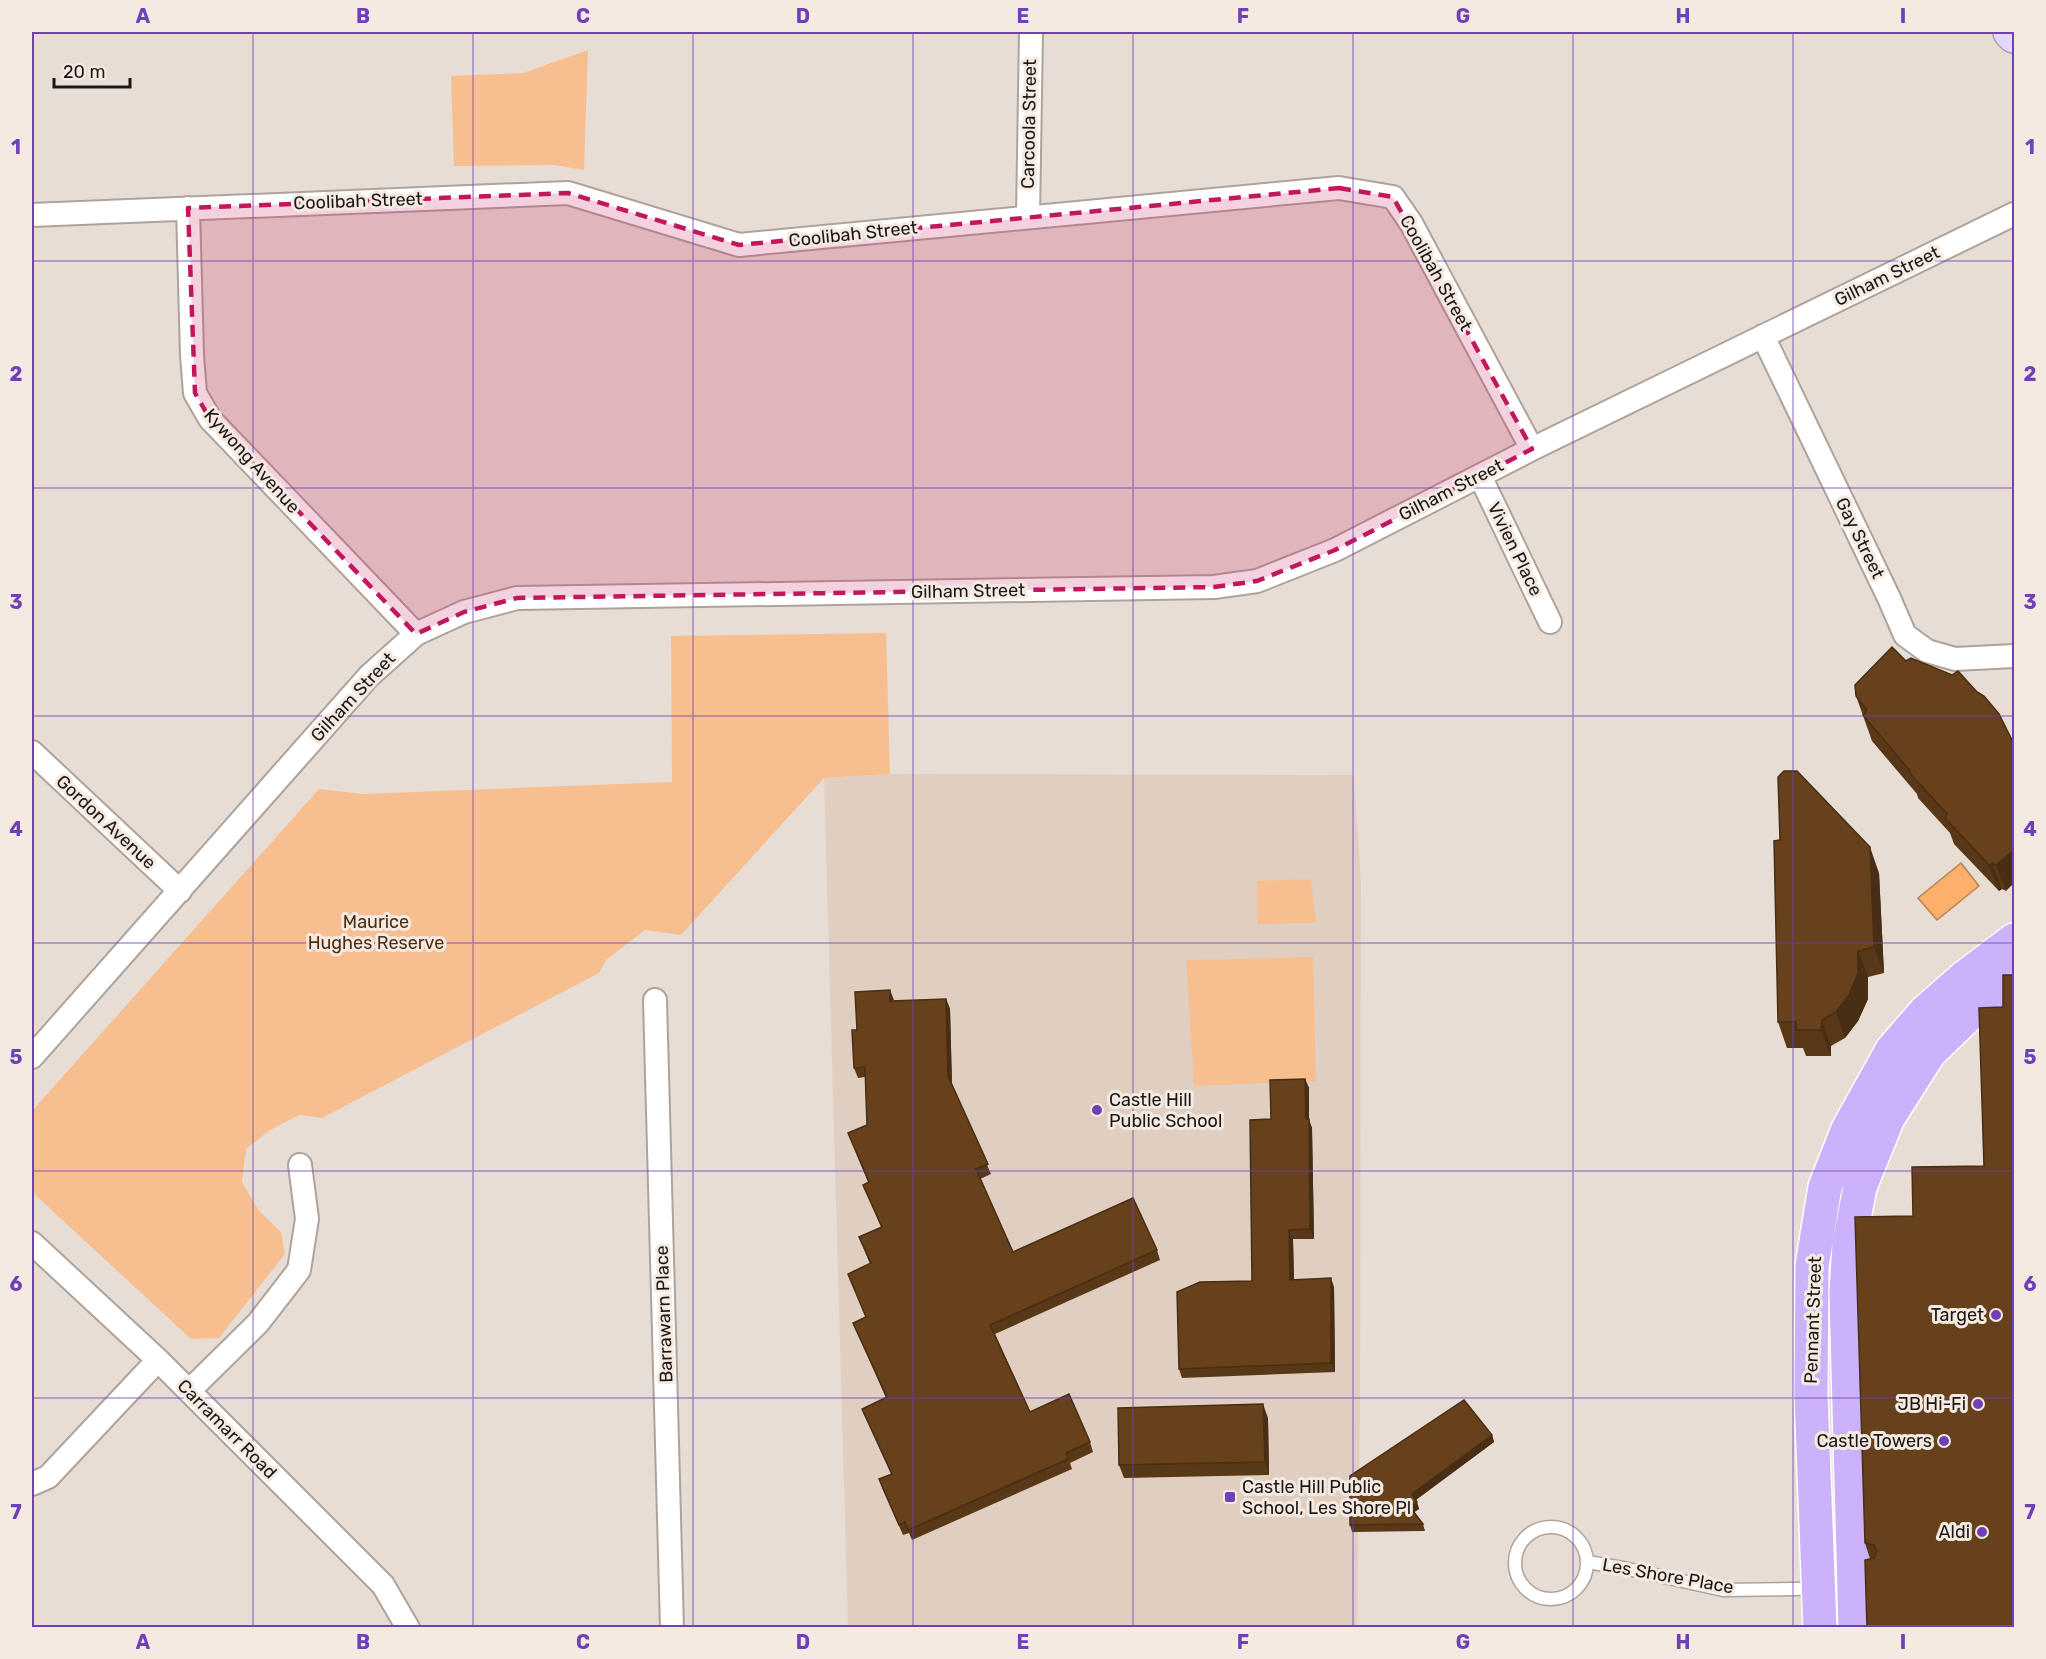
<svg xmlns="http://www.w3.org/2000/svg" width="2046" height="1659" viewBox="0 0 2046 1659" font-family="Rubik,sans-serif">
  <rect width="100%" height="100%" fill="#e8ddd4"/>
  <path fill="#e0cfc1" d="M 890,774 L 1354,775 L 1361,882 L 1360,1406 L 1357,1627 L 848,1627 L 824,778 Z"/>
  <path fill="#f7bf8f" d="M 588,50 L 584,170 L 555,165 L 454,166 L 451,76 L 523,73 Z
    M 886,633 L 890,774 L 824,778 L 681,935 L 645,930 L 606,960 L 599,973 L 322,1118 L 299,1115 L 270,1130 L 246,1149 L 242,1182 L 259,1211 L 281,1232 L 285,1254 L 219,1338 L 191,1339 L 32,1192 L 32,1111 L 319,789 L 363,794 L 672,782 L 671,636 Z
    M 1311,879 L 1316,923 L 1257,924 L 1257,881 Z
    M 1313,957 L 1316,1081 L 1194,1086 L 1186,960 Z"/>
  <path fill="#fcb06b" stroke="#b88251" stroke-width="1.5" d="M 1961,863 L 1979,886 L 1937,920 L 1918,898 Z"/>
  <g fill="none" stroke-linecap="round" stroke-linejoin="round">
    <defs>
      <path id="lane" d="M1515 1563a36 36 0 1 1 72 0a36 36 0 1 1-72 0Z
        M 1588,1562 L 1628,1569 L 1723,1590 L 1854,1588"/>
      <path id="street" d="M 188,208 L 192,355 L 195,393 L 210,419 L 416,634
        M 32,215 L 568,193 L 739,245 L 1339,188 L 1393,197 L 1411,223 L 1532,449
        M 1028,217 L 1031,32
        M 1763,336 L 1889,598 L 1905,635 L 1927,651 L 1955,659 L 2014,656
        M 1480,476 L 1550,622
        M 32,752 L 180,891
        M 655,1000 L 672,1628
        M 32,1057 L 369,676 L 416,634 L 464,612 L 517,598 L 1214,587 L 1257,581 L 1335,550 L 1532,449 L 2014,214
        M 32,1243 L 158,1360 L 383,1585 L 408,1628
        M 189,1391 L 258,1323 L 299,1270 L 307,1219 L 300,1165
        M 32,1484 L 48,1477 L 158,1360"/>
      <path id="secondary" d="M 2010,32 L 2014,36"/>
      <path id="primary" d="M 1820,1628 L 1811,1395 L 1812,1266 L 1825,1187 L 1848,1129 L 1892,1050 L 1925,1012 L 1965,977 L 2014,940
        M 1855,1628 L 1846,1293 L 1849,1244 L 1860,1187 L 1888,1118 L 1930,1052 L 1984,1000 L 2014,979"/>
    </defs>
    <use href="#lane" stroke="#aea39b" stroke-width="15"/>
    <use href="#street" stroke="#aea39b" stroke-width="26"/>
    <use href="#secondary" stroke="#aea39b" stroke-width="36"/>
    <use href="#primary" stroke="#fff" stroke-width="36"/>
    <use href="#lane" stroke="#fff" stroke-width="12"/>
    <use href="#street" stroke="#fff" stroke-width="22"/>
    <use href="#secondary" stroke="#e5d8fd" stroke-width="33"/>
    <use href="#primary" stroke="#cbb2fb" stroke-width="33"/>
  </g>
  <path fill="#593818" d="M 1906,661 L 1952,675 L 2006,891 L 2002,889 L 1999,891 L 1954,844 L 1950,833 L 1918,798 L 1917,794 L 1872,741 L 1856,696 Z
    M 1879,873 L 1884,973 L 1868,977 L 1868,999 L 1858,1021 L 1845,1038 L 1831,1046 L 1831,1056 L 1806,1056 L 1803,1048 L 1787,1048 L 1778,1022 Z
    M 946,999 L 950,1009 L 952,1084 L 991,1174 L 980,1179 L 1013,1252 L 1157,1250 L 1160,1260 L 995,1334 L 1030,1412 L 1090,1442 L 1093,1452 L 1070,1463 L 1072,1469 L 912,1540 L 909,1533 L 903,1535 L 883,1490 L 879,1479 L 891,1474 L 862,1409 L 886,1398 L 853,1323 L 866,1317 L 848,1274 L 870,1264 L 859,1237 L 881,1227 L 863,1185 L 868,1182 L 848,1133 L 867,1125 L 865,1077 L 858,1078 L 854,1068 L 857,1030 L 894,1001 Z
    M 2003,1007 L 2014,1628 L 1870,1559 L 1865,1543 L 1913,1216 L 1984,1166 Z
    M 1305,1079 L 1309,1088 L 1309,1120 L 1312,1128 L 1314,1239 L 1293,1239 L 1294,1279 L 1334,1287 L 1335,1372 L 1182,1378 L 1179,1369 L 1252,1281 L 1271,1119 Z
    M 1268,1418 L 1269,1475 L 1124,1478 L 1119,1465 Z
    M 1492,1435 L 1494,1442 L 1416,1500 L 1419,1509 L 1414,1512 L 1423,1524 L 1425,1531 L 1352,1532 L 1350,1525 Z"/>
  <path fill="#482e14" d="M 1870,847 L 1879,873 L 1884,973 L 1874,947 Z
    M 2014,850 L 2014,883 L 2006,891 L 1996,865 Z
    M 1992,863 L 2002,889 L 1999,891 L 1989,865 Z
    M 1858,951 L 1868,977 L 1868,999 L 1858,1021 L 1845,1038 L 1836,1012 Z
    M 890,990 L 894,1000 L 890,1001 Z
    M 946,999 L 950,1009 L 952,1086 L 948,1076 Z
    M 1822,1020 L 1831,1046 L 1831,1056 L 1821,1030 Z
    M 1305,1079 L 1309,1088 L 1309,1120 L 1312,1128 L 1314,1239 L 1310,1229 Z
    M 1289,1230 L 1293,1239 L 1294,1289 L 1290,1280 Z
    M 1331,1278 L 1334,1287 L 1335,1372 L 1331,1363 Z
    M 1263,1404 L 1268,1418 L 1269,1475 L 1265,1462 Z
    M 1492,1435 L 1494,1442 L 1414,1501 L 1412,1494 Z
    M 1417,1502 L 1419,1509 L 1413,1513 L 1410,1507 Z"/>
  <path fill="#67411c" stroke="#482e14" stroke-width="1.5" d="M 1892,647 L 1906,661 L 1911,658 L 1952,675 L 1958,671 L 1977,692 L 1984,696 L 1999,714 L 2013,742 L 2014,746 L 2014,850 L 1996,865 L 1992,863 L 1989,865 L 1945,818 L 1947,814 L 1909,772 L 1910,771 L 1863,715 L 1867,710 L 1856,696 L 1855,685 Z
    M 1784,771 L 1797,771 L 1870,847 L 1874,947 L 1858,951 L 1858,973 L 1849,995 L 1836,1012 L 1822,1020 L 1821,1030 L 1796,1030 L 1796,1022 L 1778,1022 L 1774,841 L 1780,840 L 1778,777 Z
    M 2003,975 L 2014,975 L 2014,1628 L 1867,1628 L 1865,1560 L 1874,1558 L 1877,1551 L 1874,1545 L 1865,1543 L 1855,1217 L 1913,1216 L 1912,1167 L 1984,1166 L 1979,1008 L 2003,1007 Z
    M 890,990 L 890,1001 L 946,999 L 948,1076 L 988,1164 L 976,1169 L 1013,1252 L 1133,1198 L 1157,1250 L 990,1325 L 1030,1412 L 1069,1394 L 1090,1442 L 1066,1453 L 1068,1459 L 908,1530 L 905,1522 L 899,1525 L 879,1479 L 892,1474 L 862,1409 L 887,1397 L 853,1323 L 866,1317 L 848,1274 L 871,1263 L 859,1237 L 882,1227 L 863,1185 L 869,1182 L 848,1133 L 867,1125 L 865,1067 L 854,1068 L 852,1030 L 857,1030 L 855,992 Z
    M 1305,1079 L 1306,1119 L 1309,1119 L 1310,1229 L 1289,1230 L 1290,1280 L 1331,1278 L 1331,1363 L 1179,1369 L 1177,1292 L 1200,1282 L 1252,1281 L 1250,1120 L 1271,1119 L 1270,1080 Z
    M 1464,1400 L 1492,1435 L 1412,1494 L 1417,1502 L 1410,1507 L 1423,1524 L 1350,1525 L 1350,1476 Z
    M 1263,1404 L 1265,1462 L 1119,1465 L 1118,1408 Z"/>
  <path fill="#c2185b" fill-opacity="0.2" stroke="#c2185b" stroke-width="4.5" stroke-dasharray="12 8" stroke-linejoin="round" d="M 1339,188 L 1393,197 L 1532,449 L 1335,550 L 1257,581 L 1214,587 L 517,598 L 464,612 L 416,634 L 210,419 L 195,393 L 188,208 L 568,193 L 739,245 Z"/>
  <path fill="none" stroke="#6f40b7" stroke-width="1.5" stroke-opacity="0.55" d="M 253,32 L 253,1628M 473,32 L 473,1628M 693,32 L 693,1628M 913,32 L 913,1628M 1133,32 L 1133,1628M 1353,32 L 1353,1628M 1573,32 L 1573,1628M 1793,32 L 1793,1628M 32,261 L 2014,261M 32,488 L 2014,488M 32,716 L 2014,716M 32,943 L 2014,943M 32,1171 L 2014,1171M 32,1398 L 2014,1398"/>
  <g fill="#6f40b7" stroke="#f5eae1" stroke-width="2">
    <circle cx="1097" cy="1110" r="6"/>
    <circle cx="1996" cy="1315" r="6"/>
    <circle cx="1978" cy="1404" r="6"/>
    <circle cx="1944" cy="1441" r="6"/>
    <rect x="1224" y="1491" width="12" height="12" rx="3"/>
    <circle cx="1982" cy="1532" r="6"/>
  </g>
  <g text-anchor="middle" stroke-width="6" stroke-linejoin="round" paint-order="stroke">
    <g font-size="18" fill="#1b1714" stroke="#f5eae1">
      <text transform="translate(1029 124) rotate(-89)" y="6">Carcoola Street</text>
      <text transform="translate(358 201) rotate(-2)" y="6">Coolibah Street</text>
      <text transform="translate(853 234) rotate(-6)" y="6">Coolibah Street</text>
      <text transform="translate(1436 273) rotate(61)" y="6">Coolibah Street</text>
      <text transform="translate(1887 276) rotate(-26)" y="6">Gilham Street</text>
      <text transform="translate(252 461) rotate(48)" y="6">Kywong Avenue</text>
      <text transform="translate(1451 490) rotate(-27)" y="6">Gilham Street</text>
      <text transform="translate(1860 538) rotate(64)" y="6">Gay Street</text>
      <text transform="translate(1515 549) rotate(64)" y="6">Vivien Place</text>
      <text transform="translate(968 591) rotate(-1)" y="6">Gilham Street</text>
      <text transform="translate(353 697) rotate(-47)" y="6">Gilham Street</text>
      <text transform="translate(106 822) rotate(43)" y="6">Gordon Avenue</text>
      <text transform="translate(664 1314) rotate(-92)" y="6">Barrawarn Place</text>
      <text transform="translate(1813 1320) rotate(-88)" y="6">Pennant Street</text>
      <text transform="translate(227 1429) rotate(45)" y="6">Carramarr Road</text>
      <text transform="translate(1668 1576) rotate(10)" y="6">Les Shore Place</text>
    </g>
    <g font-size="18" fill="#4c2e10" stroke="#f5eae1">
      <text x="376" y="928">Maurice<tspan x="376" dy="21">Hughes Reserve</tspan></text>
    </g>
    <g font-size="18" fill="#1b1714" stroke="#f5eae1" text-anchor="end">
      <text x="1109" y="1106" text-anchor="start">Castle Hill<tspan x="1109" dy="21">Public School</tspan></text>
      <text x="1984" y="1321">Target</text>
      <text x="1966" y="1410">JB Hi-Fi</text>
      <text x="1932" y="1447">Castle Towers</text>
      <text x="1242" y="1493" text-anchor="start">Castle Hill Public<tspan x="1242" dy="21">School, Les Shore Pl</tspan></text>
      <text x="1970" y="1538">Aldi</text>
    </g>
  </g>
  <rect width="2046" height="1659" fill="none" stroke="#f5eae1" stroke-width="66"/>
  <path d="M54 78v9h76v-9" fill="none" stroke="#1b1714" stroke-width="3"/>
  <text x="63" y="78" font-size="18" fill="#1b1714" stroke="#f5eae1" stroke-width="4.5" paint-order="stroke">20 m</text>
  <rect x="33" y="33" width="1980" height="1593" fill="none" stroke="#6f40b7" stroke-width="2"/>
  <g font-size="20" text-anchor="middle" font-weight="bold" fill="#6f40b7">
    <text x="143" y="23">A</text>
    <text x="363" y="23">B</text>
    <text x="583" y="23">C</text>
    <text x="803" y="23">D</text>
    <text x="1023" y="23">E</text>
    <text x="1243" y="23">F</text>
    <text x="1463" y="23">G</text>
    <text x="1683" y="23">H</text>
    <text x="1903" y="23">I</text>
    <text x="16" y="154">1</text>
    <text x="2030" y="154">1</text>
    <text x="16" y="381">2</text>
    <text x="2030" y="381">2</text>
    <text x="16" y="609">3</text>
    <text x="2030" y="609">3</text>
    <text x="16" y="836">4</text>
    <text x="2030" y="836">4</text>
    <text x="16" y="1064">5</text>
    <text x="2030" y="1064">5</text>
    <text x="16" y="1291">6</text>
    <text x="2030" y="1291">6</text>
    <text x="16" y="1519">7</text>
    <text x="2030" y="1519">7</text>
    <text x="143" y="1649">A</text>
    <text x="363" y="1649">B</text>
    <text x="583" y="1649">C</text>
    <text x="803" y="1649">D</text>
    <text x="1023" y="1649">E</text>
    <text x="1243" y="1649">F</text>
    <text x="1463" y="1649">G</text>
    <text x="1683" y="1649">H</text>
    <text x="1903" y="1649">I</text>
  </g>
</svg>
